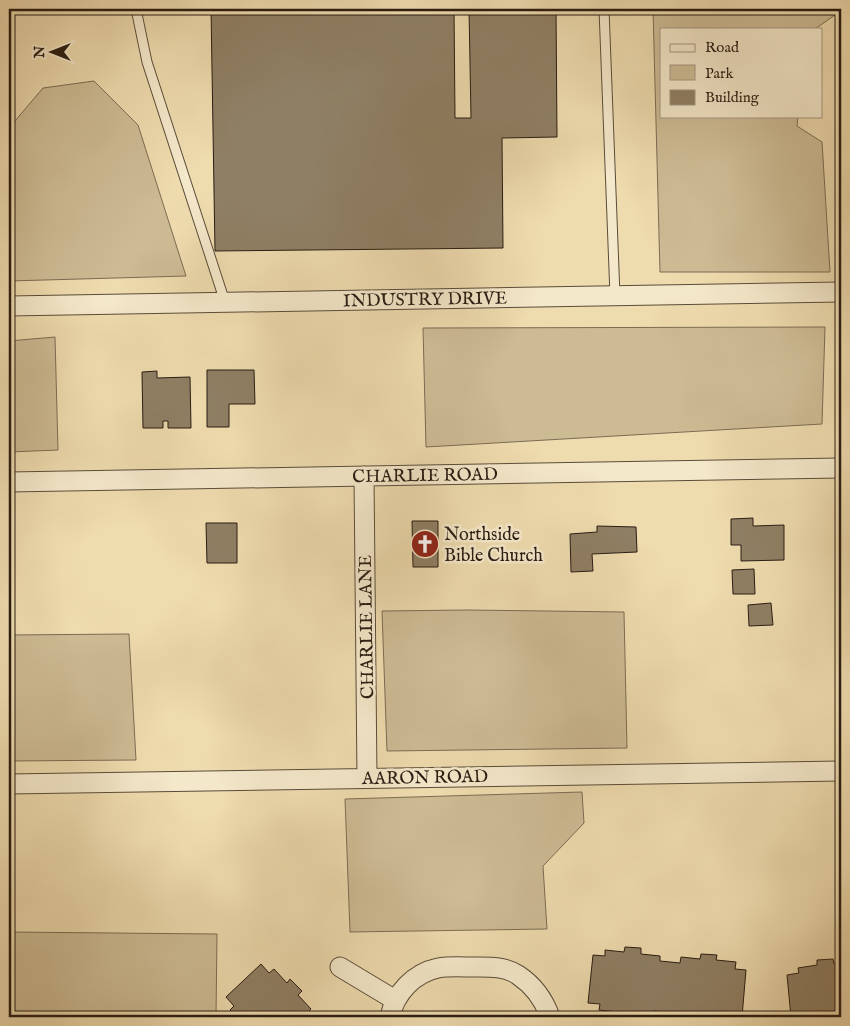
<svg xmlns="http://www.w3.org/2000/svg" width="850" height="1026" viewBox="0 0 850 1026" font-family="'IM FELL English',serif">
  <rect width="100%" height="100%" fill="#eedbae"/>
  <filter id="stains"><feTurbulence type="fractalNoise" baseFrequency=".004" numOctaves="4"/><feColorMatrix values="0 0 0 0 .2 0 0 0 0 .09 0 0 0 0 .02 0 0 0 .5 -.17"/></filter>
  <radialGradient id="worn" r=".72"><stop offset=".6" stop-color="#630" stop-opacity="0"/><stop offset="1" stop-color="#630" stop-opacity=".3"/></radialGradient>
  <path fill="#cdbb94" stroke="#7b6c54" d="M 653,9 L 837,9 L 835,15 L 815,29 L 661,29 L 661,116 L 798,116 L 797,126 L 822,142 L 830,272 L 660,272 Z
    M 94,81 L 138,125 L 186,276 L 9,281 L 9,128 L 43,88 Z
    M 825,327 L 822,424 L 426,447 L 423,328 Z
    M 55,337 L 58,450 L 9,452 L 9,341 Z
    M 467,610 L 624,612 L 627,748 L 387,751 L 382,611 Z
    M 129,634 L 136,760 L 9,761 L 9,635 Z
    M 582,792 L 584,823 L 543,866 L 547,929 L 350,932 L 345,799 Z
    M 9,932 L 217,934 L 216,1017 L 9,1017 Z"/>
  <path fill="#8f7f64" stroke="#291c13" d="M 211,9 L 454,9 L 455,118 L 471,118 L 469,9 L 556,9 L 557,137 L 502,138 L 503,248 L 215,251 Z
    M 207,370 L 254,370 L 255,404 L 229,404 L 229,427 L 207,427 Z
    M 157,371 L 157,378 L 190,377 L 191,428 L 168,428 L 168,421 L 163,421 L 163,428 L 143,428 L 142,372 Z
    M 753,518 L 753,526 L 784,525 L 784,560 L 741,561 L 741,545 L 731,545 L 731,519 Z
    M 412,521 L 438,521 L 438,567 L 413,567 Z
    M 206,523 L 237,523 L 237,563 L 207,563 Z
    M 597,526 L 636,527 L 637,552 L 592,554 L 593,571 L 571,572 L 570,534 L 597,532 Z
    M 754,569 L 755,594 L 733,594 L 732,570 Z
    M 771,603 L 773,625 L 749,626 L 748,605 Z
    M 625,947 L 641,948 L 641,954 L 660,956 L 660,961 L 680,963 L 681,957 L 700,959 L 701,954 L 717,955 L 716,960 L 736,962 L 735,969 L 746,970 L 742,1017 L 675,1017 L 675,1013 L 654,1011 L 653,1016 L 634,1014 L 633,1017 L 618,1017 L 618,1012 L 599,1010 L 600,1004 L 588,1003 L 593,955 L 605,956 L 605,950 L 624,952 Z
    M 833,959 L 834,964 L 841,963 L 841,1017 L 791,1017 L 787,975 L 799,973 L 798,968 L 817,965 L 817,960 Z
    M 261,964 L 269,973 L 274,969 L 287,983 L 290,979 L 302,991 L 298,995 L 311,1009 L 307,1013 L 311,1017 L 237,1017 L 230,1010 L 234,1006 L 226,997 Z"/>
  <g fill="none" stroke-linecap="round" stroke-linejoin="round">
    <defs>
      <path id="service" d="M 136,9 L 147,62 L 225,302
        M 604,9 L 615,296"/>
      <path id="minor" d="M 9,306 L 841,292
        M 364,476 L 367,778
        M 9,482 L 841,468
        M 9,784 L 841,771
        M 340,967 L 395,1000
        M 390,1017 C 395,993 414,973 438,968 C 449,966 462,967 473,967 C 488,967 505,966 518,975 C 533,985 544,1000 550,1017"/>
    </defs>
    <use href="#service" stroke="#5a4c3a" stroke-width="11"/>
    <use href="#minor" stroke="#5a4c3a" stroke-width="21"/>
    <use href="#service" stroke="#f4e8ca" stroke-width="9"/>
    <use href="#minor" stroke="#f4e8ca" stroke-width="19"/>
  </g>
  <defs>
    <symbol id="church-disc" viewBox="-11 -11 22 22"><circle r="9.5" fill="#8f2418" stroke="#f4e8ca"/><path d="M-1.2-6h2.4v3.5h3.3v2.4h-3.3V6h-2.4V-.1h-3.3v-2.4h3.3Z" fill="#fff"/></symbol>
  </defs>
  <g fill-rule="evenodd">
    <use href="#church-disc" x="409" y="528" width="32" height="32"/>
  </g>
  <g text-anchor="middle" stroke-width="5" stroke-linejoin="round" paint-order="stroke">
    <g font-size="18" fill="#291c13" stroke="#f4e8ca">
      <text transform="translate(425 299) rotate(-1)" y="6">INDUSTRY DRIVE</text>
      <text transform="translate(425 475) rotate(-1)" y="6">CHARLIE ROAD</text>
      <text transform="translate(366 627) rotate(-91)" y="6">CHARLIE LANE</text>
      <text transform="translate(425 777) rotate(-1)" y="6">AARON ROAD</text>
    </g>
    <g font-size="18" fill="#291c13" stroke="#f4e8ca" text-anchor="start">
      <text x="444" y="540">Northside<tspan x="444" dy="21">Bible Church</tspan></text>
    </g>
  </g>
  <rect width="850" height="1026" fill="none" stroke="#eedbae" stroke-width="30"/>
  <rect x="10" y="10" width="830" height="1006" fill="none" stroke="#291c13" stroke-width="2.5"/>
  <rect x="15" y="15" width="820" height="996" fill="none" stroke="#291c13"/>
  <rect x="660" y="28" width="162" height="90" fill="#f4e8ca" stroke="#a39681"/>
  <rect x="670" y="44" width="25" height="8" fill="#f4e8ca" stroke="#a39681"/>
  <text x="705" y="52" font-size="15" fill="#291c13">Road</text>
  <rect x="670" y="65" width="25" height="15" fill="#cdbb94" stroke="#a39681"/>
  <text x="705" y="78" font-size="15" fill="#291c13">Park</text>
  <rect x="670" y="90" width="25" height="15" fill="#8f7f64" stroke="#a39681"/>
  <text x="705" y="102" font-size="15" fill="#291c13">Building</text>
  <g transform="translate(52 52) rotate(270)" stroke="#f4e8ca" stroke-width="4" paint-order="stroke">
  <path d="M0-4L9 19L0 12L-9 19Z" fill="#291c13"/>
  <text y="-8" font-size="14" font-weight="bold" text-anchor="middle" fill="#291c13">N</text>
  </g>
  <rect width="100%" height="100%" filter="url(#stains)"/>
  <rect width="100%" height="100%" fill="url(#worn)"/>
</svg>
